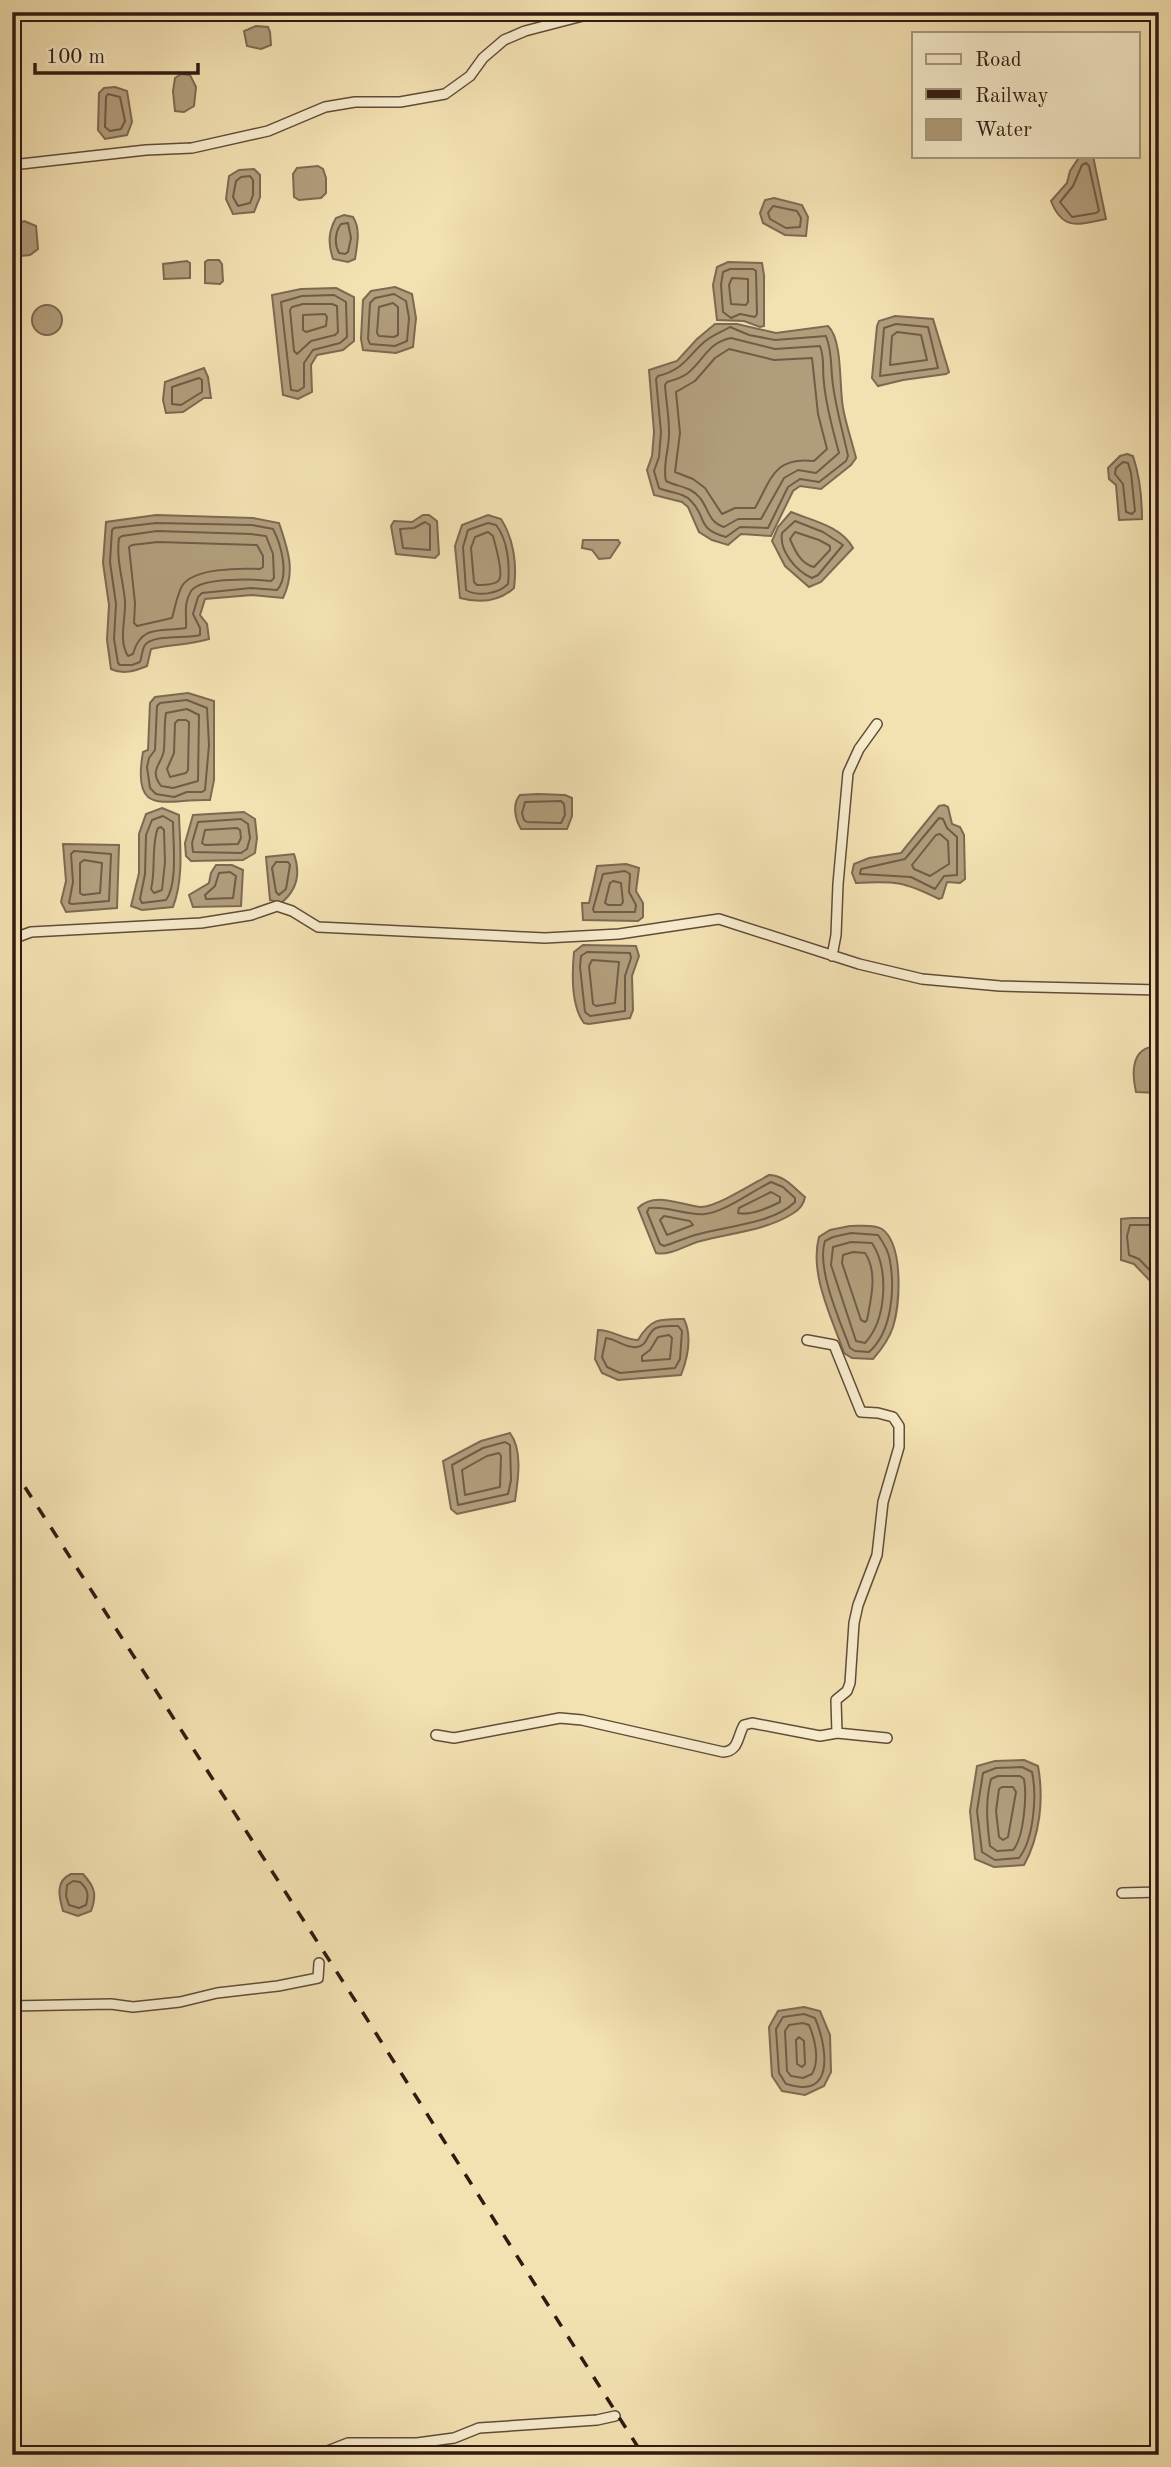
<svg xmlns="http://www.w3.org/2000/svg" width="1171" height="2467" viewBox="0 0 1171 2467" font-family="'Old Standard TT',serif">
  <rect width="100%" height="100%" fill="#f3e1b2"/>
  <filter id="stains"><feTurbulence type="fractalNoise" baseFrequency=".00286" numOctaves="4"/><feColorMatrix values="0 0 0 0 .2 0 0 0 0 .09 0 0 0 0 .02 0 0 0 .5 -.17"/></filter>
  <radialGradient id="worn" r=".72"><stop offset=".6" stop-color="#630" stop-opacity="0"/><stop offset="1" stop-color="#630" stop-opacity=".3"/></radialGradient>
  <path fill="#b19d7c" stroke="#7d6952" stroke-width="2" d="M 256,26 L 268,27 L 270,32 L 271,45 L 261,49 L 247,46 L 244,31 Z
    M 181,74 L 190,75 L 196,87 L 194,106 L 184,112 L 175,111 L 173,91 L 175,78 Z
    M 115,87 L 127,91 L 132,122 L 127,135 L 105,139 L 98,130 L 99,93 L 104,88 Z
    M 1080,156 L 1093,156 L 1106,219 C 1080,224 1063,232 1051,201 L 1067,183 L 1070,171 Z
    M 318,166 L 323,169 L 326,178 L 326,193 L 321,198 L 299,200 L 294,197 L 293,174 L 297,168 Z
    M 254,169 L 260,175 L 260,197 L 254,212 L 233,214 L 226,199 L 229,176 L 239,170 Z
    M 774,198 L 802,205 L 808,217 L 806,236 L 785,235 L 763,223 L 760,213 L 765,200 Z
    M 344,215 L 353,217 C 361,229 357,245 355,259 L 348,262 L 333,259 C 328,244 328,232 336,218 Z
    M 24,221 L 36,226 L 38,249 L 30,255 L 20,256 L 17,250 L 16,225 Z
    M 208,260 L 219,260 L 222,264 L 223,281 L 220,284 L 205,283 L 205,262 Z
    M 187,261 L 190,263 L 190,278 L 164,279 L 163,264 Z
    M 728,262 L 762,263 L 764,275 L 764,326 L 760,327 L 744,321 L 717,320 L 713,285 L 717,267 Z
    M 395,287 L 412,294 L 416,318 L 413,347 L 396,353 L 363,350 L 361,339 L 363,300 L 371,291 Z
    M 336,288 L 354,297 L 354,341 L 343,350 L 317,355 L 311,365 L 312,392 L 298,399 L 283,395 L 272,295 L 301,289 Z
    M32 320a15 15 0 1 1 30 0a15 15 0 1 1-30 0Z
    M 895,316 L 933,319 L 949,372 L 946,374 L 903,380 L 878,386 L 872,378 L 877,326 L 879,321 Z
    M 715,324 L 737,324 L 776,333 L 828,326 C 843,340 839,387 843,408 C 846,425 852,441 856,458 L 851,465 L 821,489 L 800,486 L 793,491 L 771,536 L 741,534 L 728,545 L 712,540 L 699,532 L 688,507 L 682,502 L 654,495 L 647,470 L 652,456 L 654,432 L 649,370 L 677,361 L 697,339 Z
    M 204,368 L 208,377 L 211,398 L 204,398 L 183,412 L 166,413 L 163,400 L 165,382 Z
    M 1127,454 L 1133,456 C 1140,477 1142,498 1142,519 L 1119,520 L 1116,485 L 1109,479 L 1108,468 L 1120,456 Z
    M 791,512 C 813,521 841,526 853,548 L 821,582 L 809,587 L 785,566 L 772,541 L 778,527 Z
    M 156,515 L 253,518 L 279,523 C 288,550 296,571 283,598 L 252,595 L 205,599 L 200,615 L 207,624 L 209,639 C 190,645 171,644 151,649 L 147,666 C 135,671 123,675 111,669 L 107,640 L 109,605 L 103,563 L 106,522 Z
    M 423,515 L 429,515 L 437,521 L 439,554 L 435,558 L 396,554 L 391,526 L 394,521 L 412,522 Z
    M 488,515 L 501,519 C 514,539 517,565 514,588 C 499,602 479,603 460,598 L 455,546 L 462,525 Z
    M 583,540 L 618,540 L 620,543 L 610,558 L 599,559 L 592,550 L 582,548 Z
    M 188,693 L 214,701 L 214,780 L 210,800 C 167,798 131,820 143,752 L 148,750 L 150,703 L 155,697 Z
    M 538,794 L 565,795 L 572,798 L 572,816 L 567,829 L 521,829 C 515,819 512,804 520,795 Z
    M 944,805 L 948,807 L 952,824 L 960,827 L 964,835 L 965,879 L 960,883 L 947,882 L 942,898 L 939,899 C 903,881 895,881 856,883 L 852,873 L 854,864 L 869,858 L 901,853 L 939,806 Z
    M 162,808 L 179,815 C 180,845 184,878 173,907 L 142,910 L 131,906 L 139,873 L 139,834 L 146,814 Z
    M 244,812 L 255,819 L 257,838 L 255,853 L 243,860 L 191,861 L 186,856 L 185,843 L 193,815 Z
    M 63,844 L 119,845 L 117,908 L 66,912 L 61,902 L 66,881 Z
    M 294,854 C 301,874 296,891 281,903 L 270,900 L 266,857 Z
    M 626,864 L 639,868 L 636,891 L 643,903 L 643,917 L 638,921 L 583,920 L 582,903 L 589,903 L 597,866 Z
    M 216,865 L 232,865 L 243,870 L 241,906 L 193,907 L 189,895 L 209,883 L 211,873 Z
    M 583,945 L 636,946 L 639,956 L 632,976 L 633,1010 L 630,1018 L 589,1024 L 584,1023 C 571,1006 572,973 574,952 Z
    M 1151,1047 L 1159,1049 L 1159,1093 L 1136,1092 C 1132,1075 1131,1051 1151,1047 Z
    M 769,1175 C 784,1175 794,1188 805,1197 C 804,1204 799,1210 792,1214 C 765,1231 728,1233 697,1242 C 685,1246 669,1256 656,1253 L 638,1208 C 655,1191 680,1205 700,1207 C 715,1208 754,1183 769,1175 Z
    M 1131,1218 L 1159,1218 L 1159,1287 L 1154,1285 L 1134,1264 L 1121,1260 L 1121,1219 Z
    M 850,1226 C 859,1226 874,1224 882,1229 C 904,1245 900,1304 893,1327 C 889,1339 881,1350 873,1359 L 852,1358 L 844,1353 C 832,1318 809,1274 819,1237 L 830,1230 Z
    M 684,1319 C 692,1336 688,1357 681,1375 L 618,1380 L 602,1373 L 595,1359 L 598,1330 C 613,1330 624,1340 638,1340 C 651,1318 659,1319 684,1319 Z
    M 510,1433 C 523,1450 518,1480 515,1501 L 457,1514 L 451,1509 L 443,1461 L 481,1441 Z
    M 1024,1760 L 1038,1766 C 1044,1799 1040,1836 1024,1865 L 994,1867 L 975,1859 L 970,1811 L 977,1766 L 995,1761 Z
    M 71,1874 L 83,1874 C 95,1887 97,1895 91,1911 L 78,1916 L 63,1911 C 59,1897 55,1881 71,1874 Z
    M 804,2007 L 820,2011 L 830,2035 L 831,2072 L 824,2086 L 805,2095 L 782,2091 L 772,2076 L 769,2027 L 778,2011 Z"/>
  <g fill="none" stroke-linecap="round" stroke-linejoin="round">
    <path stroke="#705c47" stroke-width="2" d="M 108,94 L 120,97 L 125,121 L 121,129 L 110,131 L 105,127 L 106,97 Z
      M 1086,163 L 1089,166 L 1099,211 L 1096,213 L 1072,217 L 1060,202 L 1073,186 L 1082,165 Z
      M 250,176 L 253,180 L 253,195 L 250,203 L 238,206 L 233,197 L 236,181 L 241,177 Z
      M 773,206 L 797,211 L 801,218 L 800,227 L 786,228 L 770,219 L 768,213 Z
      M 348,223 L 351,238 L 348,252 L 345,254 L 339,253 C 334,244 335,232 341,224 Z
      M 730,269 L 753,269 L 756,271 L 757,314 L 755,317 L 740,314 L 731,318 L 723,312 L 721,285 L 723,272 Z
      M 732,278 L 748,279 L 748,302 L 746,305 L 731,304 L 729,285 Z
      M 394,294 L 406,301 L 409,318 L 407,341 L 395,346 L 370,344 L 368,339 L 370,303 L 375,298 Z
      M 334,295 L 346,302 L 347,337 L 340,343 L 313,350 L 304,363 L 304,387 L 298,391 L 291,390 L 281,302 L 302,296 Z
      M 393,303 L 398,307 L 398,335 L 394,337 L 379,336 L 377,333 L 379,307 Z
      M 303,304 L 332,304 L 337,306 L 338,332 L 335,335 L 311,341 L 297,354 L 294,351 L 290,310 L 292,307 Z
      M 325,314 L 327,317 L 326,326 L 306,332 L 303,330 L 303,315 Z
      M 896,324 L 928,327 L 938,368 L 880,376 L 884,328 Z
      M 730,327 L 749,335 L 775,340 L 826,336 C 833,355 830,365 833,385 C 836,409 843,432 848,456 L 846,461 L 819,482 L 800,479 L 788,487 L 768,528 L 740,527 L 726,537 C 695,528 708,518 691,501 C 683,492 669,493 659,488 L 654,471 L 659,457 L 661,432 L 656,379 L 658,376 C 682,370 685,360 702,344 C 711,335 720,333 730,327 Z
      M 897,332 L 921,335 L 927,360 L 890,365 L 892,336 Z
      M 731,338 L 775,349 L 820,346 C 825,359 822,370 824,383 C 826,407 833,430 839,453 L 816,473 L 798,470 L 784,478 L 761,519 L 738,519 L 724,527 C 708,522 709,509 700,498 C 691,486 677,487 666,481 C 662,465 670,447 669,431 C 669,416 666,400 665,385 L 667,382 C 674,380 682,378 688,373 C 705,359 707,343 731,338 Z
      M 729,349 L 774,360 L 812,358 L 818,414 L 827,449 L 814,461 C 774,456 771,480 755,508 L 735,508 L 722,514 L 705,488 L 693,479 L 675,472 L 680,433 L 676,392 L 695,381 L 715,358 Z
      M 199,378 L 202,380 L 202,392 L 181,405 L 172,404 L 172,387 Z
      M 1123,462 L 1128,463 L 1131,473 L 1135,511 L 1132,514 L 1126,512 L 1123,484 L 1115,474 L 1116,468 Z
      M 795,521 L 823,532 L 843,545 L 818,575 L 812,578 C 796,571 779,551 782,533 Z
      M 425,522 L 430,525 L 430,550 L 403,548 L 400,529 L 414,528 Z
      M 156,523 L 252,525 L 273,529 C 281,544 290,576 277,590 L 251,588 L 202,593 L 198,597 L 193,614 L 200,628 L 200,635 C 187,639 153,634 145,645 C 142,649 142,657 140,662 L 132,665 L 120,665 L 118,663 L 114,639 L 116,604 L 110,562 L 112,530 L 114,528 Z
      M 488,523 L 496,525 C 508,540 510,566 508,584 C 498,594 478,597 466,590 L 463,547 L 468,530 Z
      M 157,531 L 251,534 L 266,536 L 273,554 L 274,578 L 271,581 C 254,579 201,577 191,591 C 183,604 187,616 186,628 C 162,632 141,624 133,654 L 128,656 C 118,640 126,619 125,601 C 123,579 116,560 119,538 L 122,536 Z
      M 488,532 L 493,536 C 495,544 504,573 499,580 C 496,585 482,585 477,585 L 474,582 L 471,548 L 475,537 Z
      M 795,532 L 819,540 L 830,546 L 830,550 L 814,567 C 801,564 795,551 790,539 Z
      M 158,542 L 257,545 L 263,556 L 263,567 L 260,569 C 240,568 193,568 182,586 C 177,595 175,608 172,618 L 137,626 L 134,623 L 135,603 L 129,547 L 132,545 Z
      M 187,700 L 207,708 L 209,745 L 205,790 L 202,792 L 187,792 L 174,797 L 156,794 L 150,788 L 147,767 L 149,758 L 155,750 L 157,706 L 160,703 Z
      M 187,709 L 199,715 L 198,781 L 173,788 L 161,786 C 148,769 163,764 164,749 C 165,737 164,725 166,713 Z
      M 178,720 L 186,720 L 189,722 L 188,770 L 186,773 L 170,777 L 167,769 L 174,753 L 175,723 Z
      M 561,801 L 564,804 L 565,815 L 561,823 L 527,822 L 524,820 L 522,813 L 525,802 Z
      M 163,816 L 173,822 C 173,842 178,884 166,900 L 142,903 L 140,899 L 145,874 L 146,835 L 152,820 Z
      M 939,818 L 943,819 L 947,828 L 957,837 L 957,875 L 944,876 L 935,889 L 911,877 L 860,874 L 861,869 L 905,859 Z
      M 241,819 L 248,824 L 250,838 L 247,849 L 241,853 L 193,852 L 192,843 L 198,822 Z
      M 161,827 L 164,830 L 165,862 L 162,890 L 154,893 L 151,889 C 156,870 151,845 158,828 Z
      M 237,828 L 240,830 L 241,838 L 238,844 L 205,845 L 202,843 L 205,830 Z
      M 940,834 L 948,841 L 949,864 L 930,876 L 914,869 L 912,865 L 936,835 Z
      M 74,851 L 111,854 L 109,901 L 72,904 L 69,903 L 73,882 L 71,854 Z
      M 84,860 L 102,863 L 100,893 L 83,895 L 80,893 L 80,863 Z
      M 276,862 L 288,862 L 290,865 L 286,889 L 279,895 L 276,892 L 272,868 Z
      M 625,871 L 630,874 L 629,892 L 636,905 L 635,912 L 594,912 L 593,909 L 603,874 Z
      M 230,872 L 236,876 L 233,898 L 206,899 L 205,895 L 215,886 L 219,873 Z
      M 613,881 L 621,883 L 623,902 L 621,905 L 608,905 L 605,903 L 610,883 Z
      M 587,952 L 630,953 L 631,958 L 625,976 L 625,1011 L 590,1016 L 585,1012 L 580,967 L 581,956 Z
      M 592,960 L 619,962 L 615,1003 L 596,1006 L 593,1004 L 589,966 Z
      M 771,1182 L 783,1187 L 795,1198 L 795,1202 C 773,1224 725,1226 695,1235 C 685,1238 674,1243 664,1246 L 660,1244 L 647,1212 L 649,1208 C 668,1206 687,1216 705,1214 C 725,1212 752,1191 771,1182 Z
      M 771,1192 L 780,1197 L 780,1202 C 768,1208 751,1216 738,1213 L 739,1208 Z
      M 664,1216 L 690,1221 L 693,1225 L 667,1235 L 660,1220 Z
      M 1159,1225 L 1130,1225 L 1127,1236 L 1129,1255 L 1139,1259 L 1159,1280
      M 851,1233 L 878,1235 C 883,1242 889,1252 890,1261 C 895,1289 892,1332 869,1352 L 855,1351 L 850,1348 C 840,1321 816,1268 825,1241 L 833,1237 Z
      M 851,1242 L 872,1243 C 889,1269 887,1319 865,1343 L 856,1341 L 831,1265 L 833,1247 Z
      M 853,1252 L 865,1253 C 878,1272 871,1299 867,1320 L 865,1322 L 861,1320 L 842,1263 L 843,1255 Z
      M 678,1326 L 682,1331 L 680,1359 L 675,1368 L 620,1373 L 607,1367 L 602,1357 L 606,1338 C 616,1339 626,1349 637,1347 C 648,1346 647,1332 656,1328 C 662,1325 671,1326 678,1326 Z
      M 669,1335 L 672,1338 L 670,1359 L 642,1361 L 642,1356 L 650,1350 L 658,1337 Z
      M 505,1442 L 510,1445 L 511,1480 L 508,1494 L 458,1505 L 452,1465 L 483,1448 Z
      M 499,1453 L 501,1456 L 500,1487 L 465,1495 L 462,1470 L 487,1456 Z
      M 1022,1767 L 1032,1772 C 1037,1795 1034,1839 1019,1858 L 995,1860 L 982,1852 L 977,1811 L 983,1773 L 996,1768 Z
      M 998,1776 L 1020,1776 L 1024,1779 C 1027,1795 1024,1838 1013,1850 L 997,1851 L 990,1846 C 987,1823 985,1802 991,1779 Z
      M 1002,1787 L 1013,1787 L 1016,1792 L 1008,1837 L 1003,1840 L 999,1837 L 996,1811 L 999,1789 Z
      M 73,1881 L 80,1882 C 88,1889 89,1895 86,1905 L 79,1908 L 69,1905 L 66,1896 L 67,1885 Z
      M 804,2014 L 815,2018 C 823,2036 836,2087 803,2087 C 798,2087 791,2085 786,2084 L 779,2073 L 776,2029 L 783,2017 Z
      M 803,2023 L 809,2025 C 815,2039 820,2060 812,2074 L 803,2078 L 791,2076 L 787,2071 L 785,2031 L 789,2025 Z
      M 799,2037 L 804,2041 L 805,2064 L 802,2067 L 797,2064 L 796,2040 Z"/>
    <defs>
      <path id="street" d="M 12,165 L 146,150 L 192,148 L 268,131 L 325,107 L 355,102 L 400,102 L 445,94 L 470,76 L 483,58 L 504,40 L 525,31 L 598,12
        M 12,939 L 31,932 L 201,923 L 251,915 L 277,906 L 292,911 L 318,927 L 545,938 L 619,934 L 719,919 L 859,964 L 922,979 L 1000,986 L 1159,990
        M 832,956 L 836,935 L 838,884 L 848,773 L 859,749 L 877,724
        M 807,1340 L 834,1345 L 861,1412 L 878,1413 L 893,1417 L 899,1426 L 899,1447 L 883,1502 L 877,1555 L 858,1605 L 854,1623 L 850,1683 L 847,1691 L 836,1700 L 837,1733
        M 436,1735 L 454,1738 L 560,1718 L 582,1720 L 723,1752 C 739,1751 737,1737 744,1725 L 752,1723 L 820,1736 L 837,1733 L 887,1738
        M 1122,1893 L 1159,1892
        M 12,2006 L 111,2004 L 133,2007 L 180,2002 L 217,1993 L 278,1986 L 318,1978 L 319,1963
        M 233,2455 L 244,2453 L 269,2455
        M 317,2455 L 348,2443 L 417,2443 L 454,2438 L 479,2428 L 597,2420 L 615,2416"/>
    </defs>
    <use href="#street" stroke="#614c3a" stroke-width="12"/>
    <use href="#street" stroke="#f7eccd" stroke-width="9"/>
    <path stroke="#301a12" stroke-width="3.5" stroke-dasharray="12 12" stroke-linecap="butt" d="M 12,1467 L 358,2005 L 643,2455"/>
  </g>
  <rect width="1171" height="2467" fill="none" stroke="#f3e1b2" stroke-width="42"/>
  <rect x="14" y="14" width="1143" height="2439" fill="none" stroke="#301a12" stroke-width="3.5"/>
  <rect x="21" y="21" width="1129" height="2425" fill="none" stroke="#301a12" stroke-width="2"/>
  <rect x="912" y="32" width="228" height="126" fill="#f7eccd" stroke="#a79882" stroke-width="2"/>
  <rect x="926" y="54" width="35" height="10" fill="#f7eccd" stroke="#a79882" stroke-width="2"/>
  <text x="975" y="66" font-size="21" fill="#301a12">Road</text>
  <rect x="926" y="89" width="35" height="10" fill="#301a12" stroke="#a79882" stroke-width="2"/>
  <text x="975" y="102" font-size="21" fill="#301a12">Railway</text>
  <rect x="926" y="119" width="35" height="21" fill="#b19d7c" stroke="#a79882" stroke-width="2"/>
  <text x="975" y="136" font-size="21" fill="#301a12">Water</text>
  <path d="M35 63v10h163v-10" fill="none" stroke="#301a12" stroke-width="3.5"/>
  <text x="46" y="63" font-size="21" fill="#301a12" stroke="#f7eccd" stroke-width="5" paint-order="stroke">100 m</text>
  <rect width="100%" height="100%" filter="url(#stains)"/>
  <rect width="100%" height="100%" fill="url(#worn)"/>
</svg>
